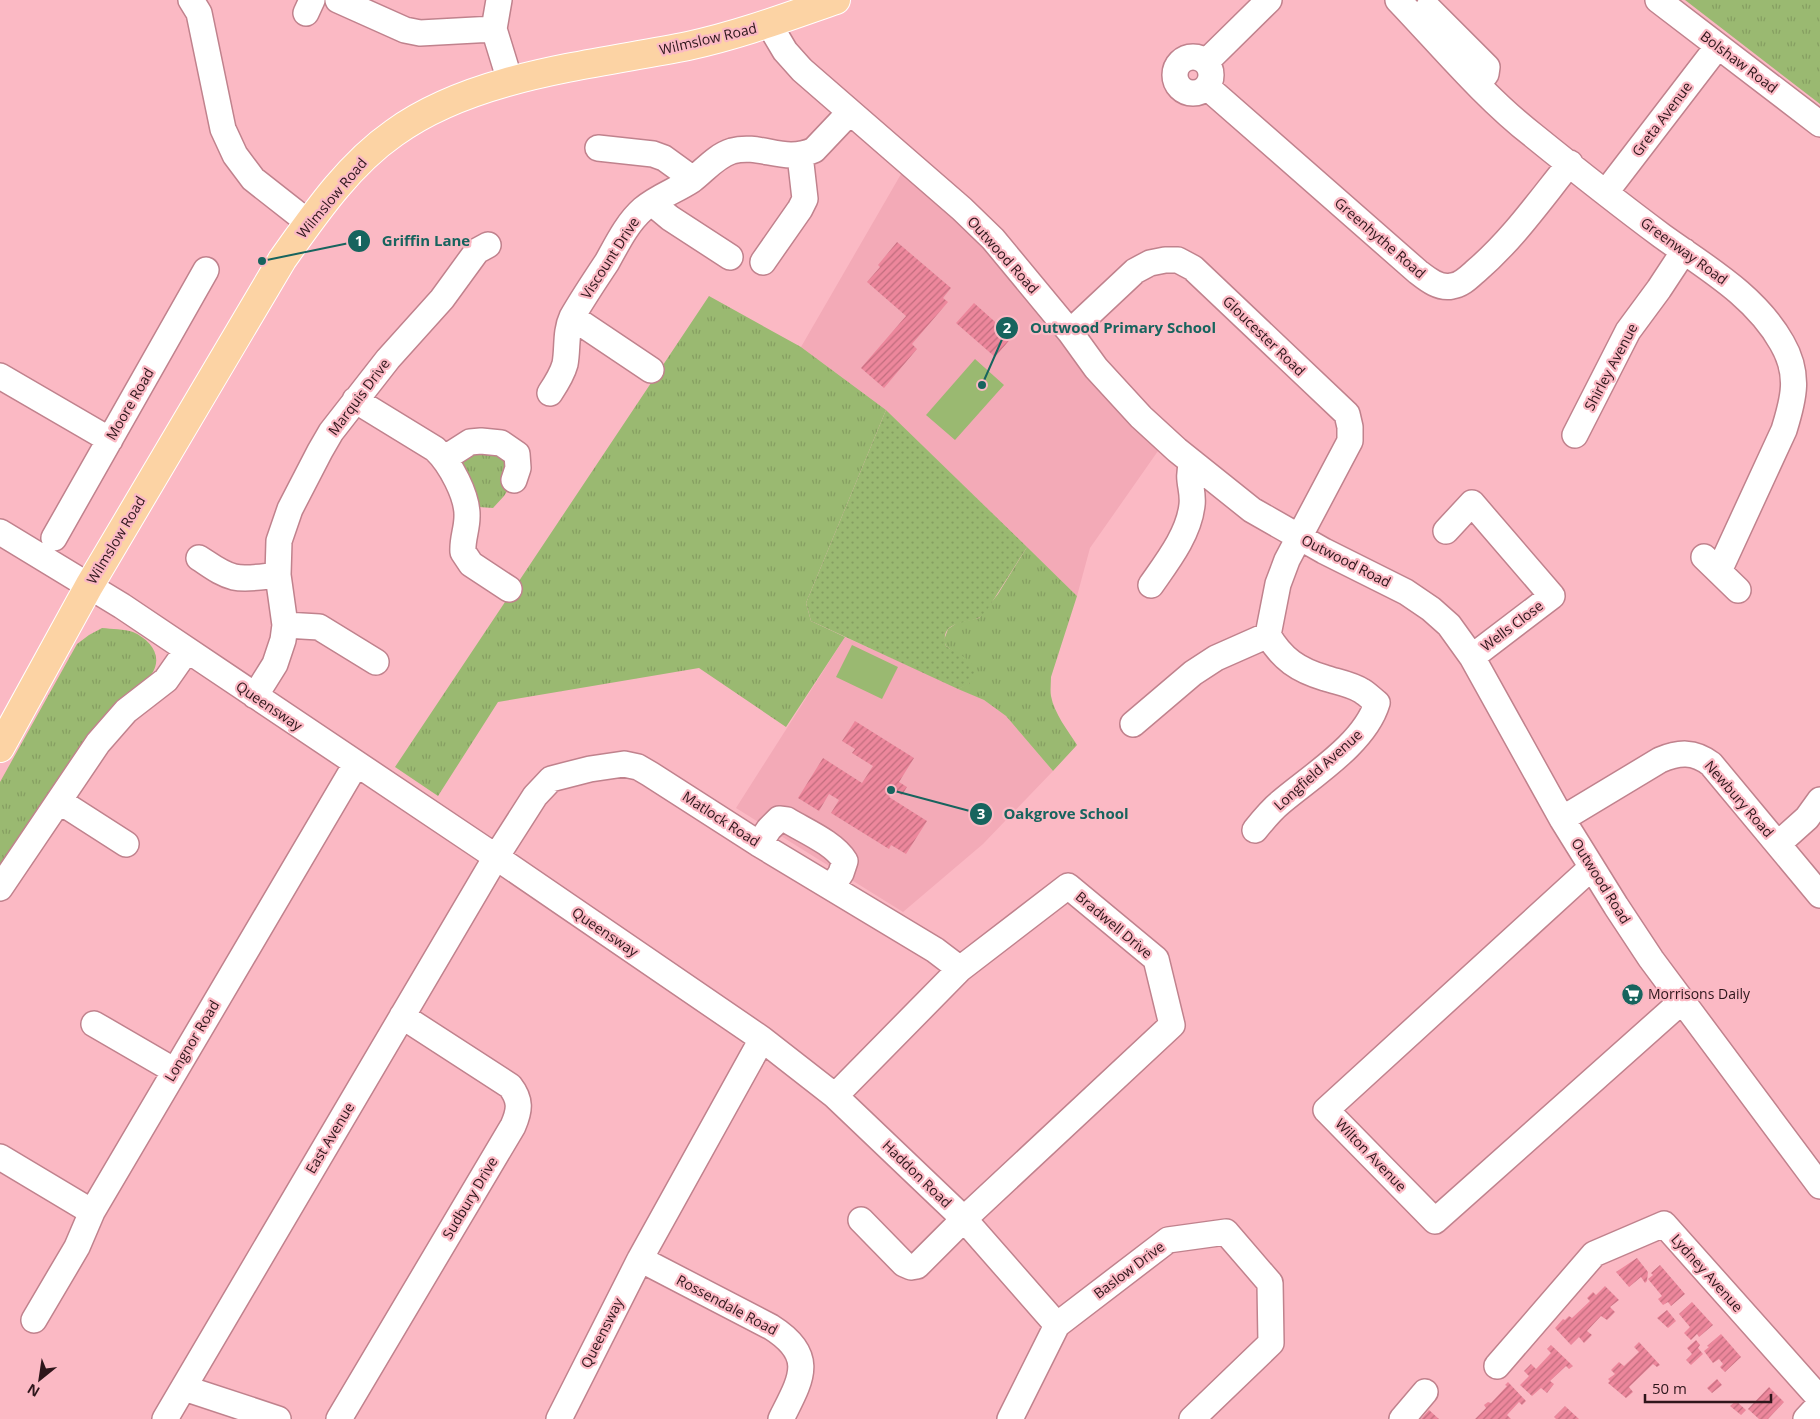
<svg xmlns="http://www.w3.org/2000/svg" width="1820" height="1419" viewBox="0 0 1820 1419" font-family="'Open Sans',sans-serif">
  <defs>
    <pattern id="grass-tufts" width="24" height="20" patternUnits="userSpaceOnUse" patternTransform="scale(1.25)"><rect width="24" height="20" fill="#9ab971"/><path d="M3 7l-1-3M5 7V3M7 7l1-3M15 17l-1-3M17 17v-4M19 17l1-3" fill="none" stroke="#859e61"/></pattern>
    <pattern id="park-dots" width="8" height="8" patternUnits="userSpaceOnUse" patternTransform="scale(1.25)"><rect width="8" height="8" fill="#9ab971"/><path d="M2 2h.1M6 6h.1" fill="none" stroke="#859e61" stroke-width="1.8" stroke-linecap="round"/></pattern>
    <pattern id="building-hatch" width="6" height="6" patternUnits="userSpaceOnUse" patternTransform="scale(1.25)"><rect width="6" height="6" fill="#ed879c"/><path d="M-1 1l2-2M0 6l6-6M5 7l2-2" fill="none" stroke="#c06d7e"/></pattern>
  </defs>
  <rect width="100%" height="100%" fill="#fbb9c4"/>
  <path fill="#f3aab7" d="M 908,162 L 1165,441 L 1090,548 L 1077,596 L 886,410 L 801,347 Z
    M 845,637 L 984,700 L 1006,716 L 1053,771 L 983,844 L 903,912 L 736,808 Z"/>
  <path fill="url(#grass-tufts)" d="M 1685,0 L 1820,0 L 1820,104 Z
    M 709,296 L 801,347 L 886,410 L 806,603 L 811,621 L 845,637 L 786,727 L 699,668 L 498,702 L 438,796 L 395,767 Z
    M 501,443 L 514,480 L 504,496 L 493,508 L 479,507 L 465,501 L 459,448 Z
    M 1027,547 L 1077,596 L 1051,677 C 1051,683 1050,690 1051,696 C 1054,713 1068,731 1077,745 L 1053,771 L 1006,716 L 984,700 L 958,689 L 969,683 L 957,654 L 946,646 L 944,640 L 948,629 L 957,623 L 979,618 L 998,594 Z
    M 102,628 C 112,629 124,629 133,632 C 151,640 164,657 151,675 C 144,683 134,688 126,694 C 114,704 104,716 94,728 L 0,868 L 0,782 L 77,644 L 89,635 Z"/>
  <path fill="url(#park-dots)" d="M 886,410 L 1027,547 L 987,610 C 985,612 981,617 978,618 C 965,624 939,621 946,646 C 956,653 980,662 974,677 C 971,684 965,686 958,689 L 811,621 L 806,603 Z"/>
  <path fill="#9ab971" d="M 975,359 L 1004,385 L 955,440 L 926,415 Z
    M 852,645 L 898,667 L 882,699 L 836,677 Z"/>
  <path fill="url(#building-hatch)" d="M 897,242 L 951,288 L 943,298 L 948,302 L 912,344 L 917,349 L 884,388 L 861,368 L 906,316 L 867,282 L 880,267 L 878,265 Z
    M 974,303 L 1012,337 L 995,357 L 956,323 Z
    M 855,721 L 914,758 L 899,782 L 907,787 L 902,795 L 894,790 L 889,797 L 927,821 L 906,854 L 891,845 L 889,849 L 831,813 L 839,800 L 829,794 L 819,811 L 798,798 L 823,758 L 862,783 L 873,766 L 852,753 L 855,749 L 842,741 Z
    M 1637,1258 L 1648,1272 L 1647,1281 L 1645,1283 L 1641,1277 L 1629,1287 L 1616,1272 Z
    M 1660,1265 L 1685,1294 L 1671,1306 L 1668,1302 L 1663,1305 L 1658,1299 L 1662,1296 L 1648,1279 L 1653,1275 L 1651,1273 Z
    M 1605,1286 L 1619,1300 L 1610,1307 L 1615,1312 L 1607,1320 L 1601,1316 L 1587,1331 L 1592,1335 L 1584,1343 L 1579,1337 L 1571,1345 L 1555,1328 L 1563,1319 L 1565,1320 L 1569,1316 L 1572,1318 L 1590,1301 L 1587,1298 L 1593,1292 L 1596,1295 Z
    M 1692,1302 L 1713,1325 L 1699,1337 L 1697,1334 L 1691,1340 L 1684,1333 L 1690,1327 L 1679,1314 Z
    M 1667,1310 L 1676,1321 L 1668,1328 L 1657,1318 Z
    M 1721,1334 L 1741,1357 L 1725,1372 L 1720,1367 L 1723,1364 L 1719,1359 L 1713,1363 L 1704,1351 L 1709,1347 L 1707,1346 Z
    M 1696,1340 L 1700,1345 L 1698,1348 L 1703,1354 L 1691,1365 L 1686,1360 L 1692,1354 L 1687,1348 Z
    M 1639,1342 L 1660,1365 L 1657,1367 L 1653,1364 L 1629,1387 L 1633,1392 L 1626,1398 L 1608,1383 L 1610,1381 L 1608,1379 L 1615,1374 L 1611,1370 L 1619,1362 L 1624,1366 L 1639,1352 L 1634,1347 Z
    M 1551,1345 L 1573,1366 L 1569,1369 L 1566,1366 L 1550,1381 L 1554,1384 L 1547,1393 L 1541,1388 L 1532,1396 L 1520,1385 L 1529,1376 L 1524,1371 L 1531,1364 L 1536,1369 L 1551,1353 L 1547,1349 Z
    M 1717,1379 L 1722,1385 L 1712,1393 L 1707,1388 Z
    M 1508,1382 L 1526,1401 L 1522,1405 L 1519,1402 L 1507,1415 L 1511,1419 L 1475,1419 L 1486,1408 L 1484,1405 L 1488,1402 L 1491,1403 L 1507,1386 L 1505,1385 Z
    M 1769,1387 L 1784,1402 L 1768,1419 L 1759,1419 L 1748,1409 Z
    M 1736,1401 L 1746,1410 L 1741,1415 L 1730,1406 Z
    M 1565,1406 L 1579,1419 L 1556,1419 L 1554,1417 Z
    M 1429,1410 L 1439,1419 L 1421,1419 Z"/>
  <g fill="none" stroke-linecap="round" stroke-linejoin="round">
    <defs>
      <path id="minor" d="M 191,0 L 199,13 L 223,129 L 235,155 L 253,179 L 309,223
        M 338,0 L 405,30 L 420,33 L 494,29
        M 499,0 L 494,29 L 510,81
        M 1398,0 C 1441,45 1485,98 1534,136 C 1576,170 1619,204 1662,236 C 1705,267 1755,295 1782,343 C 1800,374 1794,398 1784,430 L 1719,571
        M 1658,0 L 1820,124
        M 1428,8 L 1487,67 L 1486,74 L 1478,83
        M 306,13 L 312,0
        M 769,24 L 785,51 L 802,70 L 962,209 L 993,239 L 1070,332 L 1096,368 L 1141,417 L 1177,450 L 1252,510 L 1324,551 L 1406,592 L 1431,609 L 1449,625 L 1472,657 L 1562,819 L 1616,906 L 1651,959 L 1820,1186
        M1175 75a18 18 0 1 1 36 0a18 18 0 1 1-36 0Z
        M 1206,62 L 1269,0
        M 1207,87 L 1418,272 C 1427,279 1439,289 1452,286 C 1462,285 1470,276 1477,270 C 1513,239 1540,200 1570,163
        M 598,148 L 653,154 L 664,158 L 693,179
        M 1606,192 L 1718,46
        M 652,203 L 670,218 L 730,257
        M 763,262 L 800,209 L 805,199 L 800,155
        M 572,317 L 651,370
        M 1070,332 L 1135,271 L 1150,263 L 1165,260 L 1178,260 L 1193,268 L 1347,414 L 1350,427 L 1350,441 L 1287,560 L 1278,584 L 1268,635 C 1282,659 1298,670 1325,678 C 1337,682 1351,684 1362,691 C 1367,694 1372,699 1377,703 C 1365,743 1313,775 1281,802 C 1271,810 1263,820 1255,830
        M 0,376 L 110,440
        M 550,393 C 556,384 562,375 565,364 C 568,349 565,332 572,317 C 583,298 595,280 607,262 C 617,244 627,223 643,209 C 657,197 677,190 692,180 C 705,170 716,156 732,151 C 761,143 784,164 814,150 L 850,112
        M 355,400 L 435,449 C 450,463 468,496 467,517 C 467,529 462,540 463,552 L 471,564 L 509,589
        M 1575,435 L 1628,331 L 1659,289 L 1684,251
        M 445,458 L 470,442 L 481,441 L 501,443 L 517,454 L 518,468 L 514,480
        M 1446,531 L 1472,503 L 1552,596 L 1472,657
        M 0,532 L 122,606 L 496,857 L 762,1039 L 640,1259 L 559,1419
        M 54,538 L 206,270
        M 1704,557 L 1738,590
        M 199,558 C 210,565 221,574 234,577 C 248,580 265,576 278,575
        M 1151,585 C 1167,562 1189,534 1192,505 C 1194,489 1186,480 1192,463
        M 285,625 L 319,627 L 376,662
        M 255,696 L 275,664 L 283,640 L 285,625 L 278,575 L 279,541 L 290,509 L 320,451 L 331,432 L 388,359 L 442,299 L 477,251 L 488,245
        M 1133,724 L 1193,673 L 1216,658 L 1268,635
        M 59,801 L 126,844
        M 1562,819 L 1660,760 C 1679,752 1694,751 1711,764 L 1820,895
        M 759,844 L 769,829 L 779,819 L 787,820 C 805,831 834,843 845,861 L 841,873 L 832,887
        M 1778,844 L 1807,818 L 1820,800
        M 1591,868 L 1326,1110 L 1435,1221 L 1682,1001
        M 0,888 L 98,743 L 126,711 L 166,680 L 187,650
        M 94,1024 L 175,1071
        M 762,1039 L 835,1096 L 964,1219 L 1057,1325
        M 835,1096 L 960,969 L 1068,886 L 1156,959 L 1172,1025 L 964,1219 L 917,1266 L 911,1267 L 904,1264 L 861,1220
        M 0,1157 L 92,1212
        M 640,1259 L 771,1327 C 817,1356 801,1379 781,1419
        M 34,1320 L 77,1247 L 92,1212 L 356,764
        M 1497,1366 L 1594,1254 L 1664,1224 L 1820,1399
        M 184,1388 L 278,1419
        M 165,1419 L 496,857 L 535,796 L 551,779 L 590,769 L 624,764 L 638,767 L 650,774 L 759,844 L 935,950 L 960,969
        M 339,1419 L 513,1126 C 520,1110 521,1100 510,1086 L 402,1016
        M 1010,1419 L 1057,1325 L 1168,1240 L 1226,1232 L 1270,1283 L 1271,1343 L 1192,1419
        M 1402,1419 L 1425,1392
        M 1806,1419 L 1820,1404"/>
      <path id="major" d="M 0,748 L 89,586 L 282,260 C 314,215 348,165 394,133 C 474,75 593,65 688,46 C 739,35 787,17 836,0"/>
    </defs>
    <use href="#minor" stroke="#c0828d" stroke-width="28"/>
    <use href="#major" stroke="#fff" stroke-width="30"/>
    <use href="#minor" stroke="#fff" stroke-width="25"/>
    <use href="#major" stroke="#fcd3a4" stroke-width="28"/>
  </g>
  <defs>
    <symbol id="supermarket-disc" viewBox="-11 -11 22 22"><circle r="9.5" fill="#17645e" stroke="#fbb9c4"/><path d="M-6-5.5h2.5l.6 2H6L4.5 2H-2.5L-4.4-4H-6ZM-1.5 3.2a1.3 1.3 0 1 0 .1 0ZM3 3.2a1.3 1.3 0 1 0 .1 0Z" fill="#fff"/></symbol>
  </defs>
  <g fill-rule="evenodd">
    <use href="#supermarket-disc" x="1620" y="982" width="25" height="25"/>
  </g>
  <g text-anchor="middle" stroke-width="4.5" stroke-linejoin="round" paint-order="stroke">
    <g font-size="14" fill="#2e161b" stroke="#fbb9c4">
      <text transform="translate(708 39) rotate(-13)" y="5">Wilmslow Road</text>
      <text transform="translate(1739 62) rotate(37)" y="5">Bolshaw Road</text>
      <text transform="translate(1662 119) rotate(-53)" y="5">Greta Avenue</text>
      <text transform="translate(332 198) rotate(-50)" y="5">Wilmslow Road</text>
      <text transform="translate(1380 238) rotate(41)" y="5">Greenhythe Road</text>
      <text transform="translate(1684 251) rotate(36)" y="5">Greenway Road</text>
      <text transform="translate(1003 255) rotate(48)" y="5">Outwood Road</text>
      <text transform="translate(610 258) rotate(-57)" y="5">Viscount Drive</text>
      <text transform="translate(1264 336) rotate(44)" y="5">Gloucester Road</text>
      <text transform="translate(1611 367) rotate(-62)" y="5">Shirley Avenue</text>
      <text transform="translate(359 397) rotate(-53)" y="5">Marquis Drive</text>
      <text transform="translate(130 404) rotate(-60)" y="5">Moore Road</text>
      <text transform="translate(116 540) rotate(-59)" y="5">Wilmslow Road</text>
      <text transform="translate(1346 561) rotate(27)" y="5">Outwood Road</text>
      <text transform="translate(1512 626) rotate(-37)" y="5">Wells Close</text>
      <text transform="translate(269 706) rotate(34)" y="5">Queensway</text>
      <text transform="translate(1318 770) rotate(-42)" y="5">Longfield Avenue</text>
      <text transform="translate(1739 799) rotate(49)" y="5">Newbury Road</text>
      <text transform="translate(721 819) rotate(33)" y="5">Matlock Road</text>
      <text transform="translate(1601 881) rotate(58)" y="5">Outwood Road</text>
      <text transform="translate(1114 925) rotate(40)" y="5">Bradwell Drive</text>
      <text transform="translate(605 932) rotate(34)" y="5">Queensway</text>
      <text transform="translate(192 1041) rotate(-59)" y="5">Longnor Road</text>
      <text transform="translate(330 1138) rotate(-59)" y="5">East Avenue</text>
      <text transform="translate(1371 1155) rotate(46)" y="5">Wilton Avenue</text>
      <text transform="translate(917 1174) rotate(44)" y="5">Haddon Road</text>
      <text transform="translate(470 1198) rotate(-59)" y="5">Sudbury Drive</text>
      <text transform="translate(1129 1270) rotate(-37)" y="5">Baslow Drive</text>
      <text transform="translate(1707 1273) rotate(48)" y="5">Lydney Avenue</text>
      <text transform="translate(727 1305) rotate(28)" y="5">Rossendale Road</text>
      <text transform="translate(602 1333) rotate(-63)" y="5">Queensway</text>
    </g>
    <g font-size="14" fill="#2e161b" stroke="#fbb9c4" text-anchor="start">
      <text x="1648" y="999">Morrisons Daily</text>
    </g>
  </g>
  <path fill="none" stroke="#17645e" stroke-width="2" d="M262 261L359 241M982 385L1007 328M891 790L981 814"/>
  <g fill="#17645e" stroke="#fbb9c4" stroke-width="2">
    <circle cx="262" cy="261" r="5"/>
    <circle cx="982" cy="385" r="5"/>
    <circle cx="891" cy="790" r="5"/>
    <circle cx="359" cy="241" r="12"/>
    <circle cx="1007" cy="328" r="12"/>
    <circle cx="981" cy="814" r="12"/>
  </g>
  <g font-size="15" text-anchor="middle" font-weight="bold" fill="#fff">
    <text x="359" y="246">1</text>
    <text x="1007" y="333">2</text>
    <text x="981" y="819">3</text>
  </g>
  <g font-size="15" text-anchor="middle" font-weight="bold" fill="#17645e" stroke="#fbb9c4" stroke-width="4.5" stroke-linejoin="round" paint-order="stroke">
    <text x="426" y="246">Griffin Lane</text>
    <text x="1123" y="333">Outwood Primary School</text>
    <text x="1066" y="819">Oakgrove School</text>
  </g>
  <g transform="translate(40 1379) rotate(210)" stroke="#fbb9c4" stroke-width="4" paint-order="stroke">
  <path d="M0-4L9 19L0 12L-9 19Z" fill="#2e161b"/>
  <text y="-8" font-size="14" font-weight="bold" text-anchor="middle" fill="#2e161b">N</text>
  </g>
  <path d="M1645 1394v8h126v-8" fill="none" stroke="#2e161b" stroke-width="2.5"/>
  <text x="1652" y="1394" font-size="15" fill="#2e161b" stroke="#fbb9c4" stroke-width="4" paint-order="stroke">50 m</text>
</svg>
